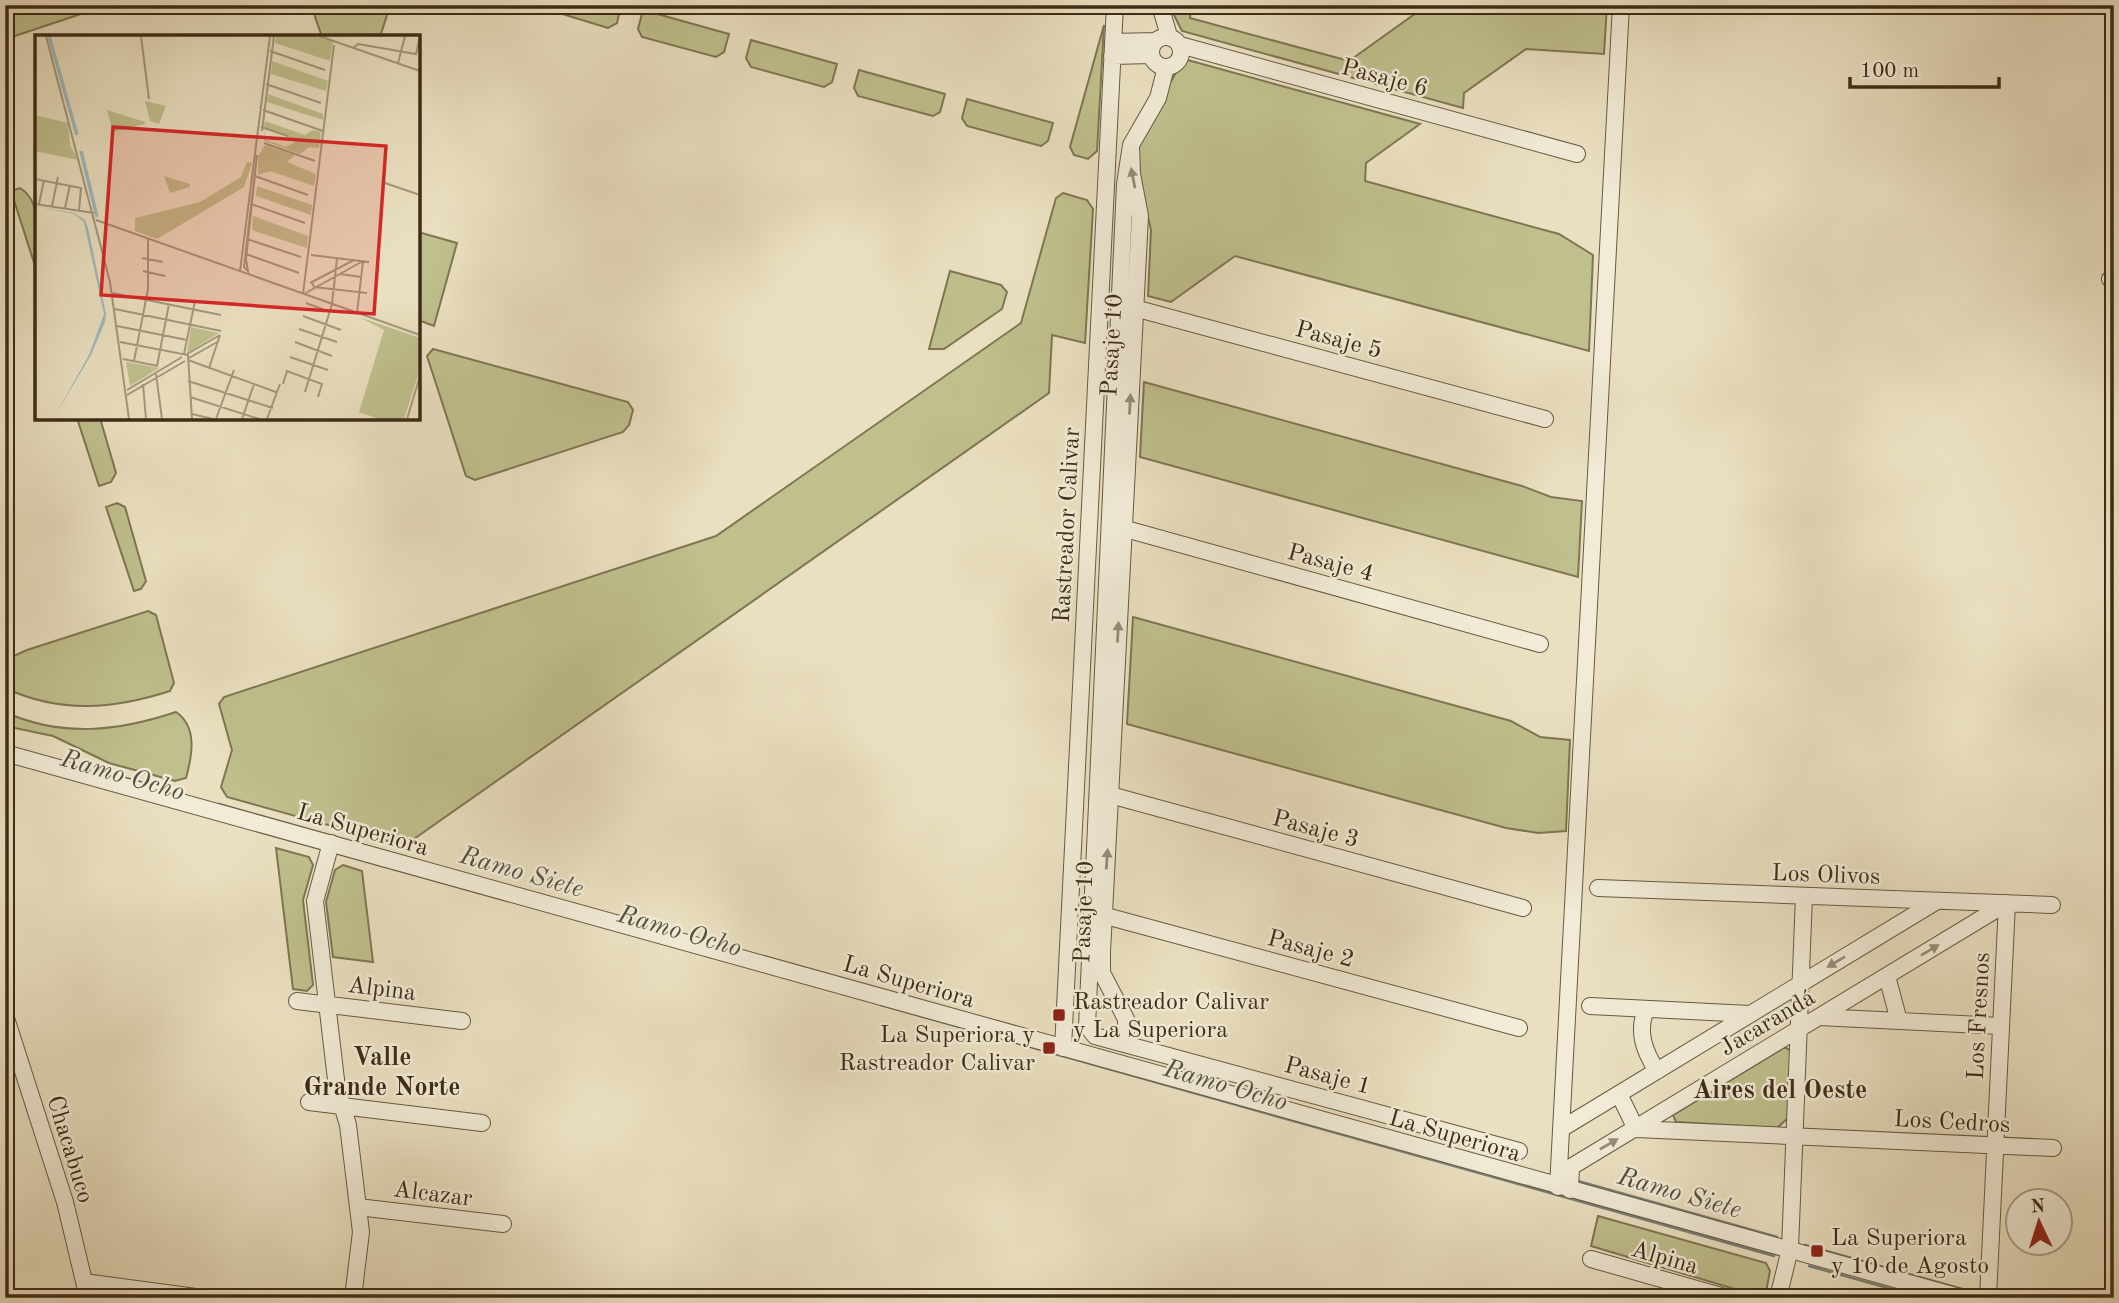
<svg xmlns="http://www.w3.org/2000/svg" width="2119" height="1303" viewBox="0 0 2119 1303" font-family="'Old Standard TT',serif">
  <rect width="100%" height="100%" fill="#eae0c1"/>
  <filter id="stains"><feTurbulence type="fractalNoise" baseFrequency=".00286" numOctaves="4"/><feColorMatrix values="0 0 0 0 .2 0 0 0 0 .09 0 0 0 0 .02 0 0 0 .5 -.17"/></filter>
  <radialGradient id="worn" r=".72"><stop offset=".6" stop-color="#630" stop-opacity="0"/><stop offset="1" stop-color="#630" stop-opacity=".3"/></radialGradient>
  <path fill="#bfc08d" stroke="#7e7652" stroke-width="2" d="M 5,5 L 108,5 L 9,38 L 5,36 Z
    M 311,5 L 382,7 L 387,15 L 380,37 L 322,37 Z
    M 533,5 L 621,5 L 617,23 L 608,28 Z
    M 1169,5 L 1191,5 L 1190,18 L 1349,61 L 1423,8 L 1415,5 L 1607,5 L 1604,54 L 1526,49 L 1464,93 L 1463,108 L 1182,31 Z
    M 643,10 L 729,34 L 724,52 L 716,57 L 642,37 L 638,29 Z
    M 1104,25 L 1097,151 L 1088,159 L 1074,155 L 1070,147 Z
    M 751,40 L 837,64 L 832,82 L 824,87 L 751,67 L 746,58 Z
    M 1184,59 L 1420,124 L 1366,163 L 1365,181 L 1559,234 L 1593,255 L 1589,351 L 1235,256 L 1171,302 L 1148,296 L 1151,230 L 1137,171 L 1138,138 Z
    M 859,70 L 945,94 L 940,112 L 933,116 L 858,96 L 854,88 Z
    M 967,99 L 1053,123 L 1048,141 L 1041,146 L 967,126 L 962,118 Z
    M 20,188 C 45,203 37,247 37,272 L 11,191 Z
    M 1063,193 L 1087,200 L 1093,209 L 1085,343 L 1052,335 L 1049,393 L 404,846 L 227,797 L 221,787 L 232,750 L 219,704 L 224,697 L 716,536 L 1021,323 L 1056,198 Z
    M 418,232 L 457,243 L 434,326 L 418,320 Z
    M 950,271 L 1001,285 L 1007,292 L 1002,309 L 944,349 L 929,349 Z
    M 433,349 L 628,402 L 633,410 L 629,425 L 623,432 L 475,480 L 466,476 L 427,356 Z
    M 1144,382 L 1522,486 L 1551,497 L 1582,501 L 1578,577 L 1140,457 Z
    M 77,418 L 100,418 L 116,473 L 111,482 L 99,486 Z
    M 117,503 L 125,507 L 146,581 L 141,589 L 134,591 L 106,507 Z
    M 148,611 L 156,615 L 174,683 L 170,691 C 114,709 61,714 5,688 L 5,660 L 27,650 Z
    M 1133,617 L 1511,721 L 1540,737 L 1570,740 L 1566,831 L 1538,833 L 1506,828 L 1127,724 Z
    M 5,712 C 62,738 119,731 176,712 C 198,727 192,756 186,778 L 175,781 L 109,763 L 53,736 L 5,726 Z
    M 276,848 L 309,857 L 313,865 L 303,900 L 313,985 L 307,991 L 293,989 Z
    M 343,865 L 362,871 L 373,962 L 333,957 L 326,902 L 335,870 Z
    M 1785,1047 L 1792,1052 L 1789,1117 L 1777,1128 L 1676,1122 L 1673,1115 Z
    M 1598,1216 L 1766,1263 L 1770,1271 L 1766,1292 L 1758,1296 L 1591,1246 Z"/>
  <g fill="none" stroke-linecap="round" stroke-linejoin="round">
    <path stroke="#77817b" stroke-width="2.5" d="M 115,775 L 180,793
      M 219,804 L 421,861
      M 881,1005 L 1774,1256
      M 1578,1181 L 1777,1237
      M 1805,1245 L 1980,1294
      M 1809,1266 L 1924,1298"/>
    <defs>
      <path id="minor" d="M 1160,5 L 1169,36
        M1151 52a15 15 0 1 1 30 0a15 15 0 1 1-30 0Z
        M 1113,42 L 1155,41
        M 1180,45 L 1577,154
        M 1112,56 L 1151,55
        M 1131,145 L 1158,98 L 1166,67
        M 2110,279 L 2114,280
        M 1127,306 L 1545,419
        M 1115,526 L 1540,644
        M 5,753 L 1963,1298
        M 1103,793 L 1523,908
        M 331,843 L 315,901 L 337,1088 L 348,1125 L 361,1232 L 353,1298
        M 1598,888 L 2052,905
        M 1095,913 L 1519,1028
        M 1887,976 L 1899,1021
        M 297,1001 L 462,1021
        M 1590,1006 L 1750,1014
        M 1646,1009 C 1637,1032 1644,1051 1657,1071
        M 5,1015 L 65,1202 L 88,1298
        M 1819,1017 L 2001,1026
        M 1126,1043 L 1126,1019 L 1102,973 L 1102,952 L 1140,216 L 1132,174 L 1131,145 L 1125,184 L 1087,1026 L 1095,1036 L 1519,1151
        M 1063,1048 L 1115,5
        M 1619,1094 L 1636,1129 L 2053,1148
        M 309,1102 L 482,1123
        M 1561,1129 L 1937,901
        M 1558,1187 L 1621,5
        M 1570,1190 L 1571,1167 L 2007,903
        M 358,1207 L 503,1224
        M 1591,1259 L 1728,1298
        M 84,1282 L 203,1298
        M 1778,1298 L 1790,1249 L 1804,896
        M 1988,1298 L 2007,903"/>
    </defs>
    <use href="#minor" stroke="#685941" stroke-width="18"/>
    <use href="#minor" stroke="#f1ebd7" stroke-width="16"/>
  </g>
  <defs><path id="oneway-solid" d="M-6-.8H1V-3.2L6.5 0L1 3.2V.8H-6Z" transform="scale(1.75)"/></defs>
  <g fill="#978c76">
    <use href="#oneway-solid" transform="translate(1133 178) rotate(-101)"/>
    <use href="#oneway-solid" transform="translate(1130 404) rotate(-87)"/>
    <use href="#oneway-solid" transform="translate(1118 632) rotate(-87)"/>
    <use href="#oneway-solid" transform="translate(1107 859) rotate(-86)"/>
    <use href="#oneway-solid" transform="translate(1930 950) rotate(-31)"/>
    <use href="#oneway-solid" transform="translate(1836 962) rotate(149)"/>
    <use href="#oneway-solid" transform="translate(1609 1144) rotate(-30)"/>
  </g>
  <g fill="#8f2418" stroke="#f1ebd7" stroke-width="2.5">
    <rect x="1052" y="1008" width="14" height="14" rx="3.5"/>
    <rect x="1042" y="1041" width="14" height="14" rx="3.5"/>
    <rect x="1810" y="1244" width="14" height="14" rx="3.5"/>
  </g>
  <g text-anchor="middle" stroke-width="5" stroke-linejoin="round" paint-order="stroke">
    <g font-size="24" fill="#3d2c16" stroke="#f1ebd7">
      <text transform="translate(1385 77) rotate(15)" y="8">Pasaje 6</text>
      <text transform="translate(1339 339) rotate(15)" y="8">Pasaje 5</text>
      <text transform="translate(1111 345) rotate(-87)" y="8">Pasaje 10</text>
      <text transform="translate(1066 525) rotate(-87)" y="8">Rastreador Calivar</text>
      <text transform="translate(1331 562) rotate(15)" y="8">Pasaje 4</text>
      <text transform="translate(1316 828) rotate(15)" y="8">Pasaje 3</text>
      <text transform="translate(363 829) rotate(16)" y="8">La Superiora</text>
      <text transform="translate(1826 874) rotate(2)" y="8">Los Olivos</text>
      <text transform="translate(1083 912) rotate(-88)" y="8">Pasaje 10</text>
      <text transform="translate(1311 948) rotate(15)" y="8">Pasaje 2</text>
      <text transform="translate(909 981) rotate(16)" y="8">La Superiora</text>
      <text transform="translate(382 988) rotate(7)" y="8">Alpina</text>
      <text transform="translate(1978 1016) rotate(-87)" y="8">Los Fresnos</text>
      <text transform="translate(1767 1022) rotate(-31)" y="8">Jacarandá</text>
      <text transform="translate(1328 1075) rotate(15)" y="8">Pasaje 1</text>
      <text transform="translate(1952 1121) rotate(3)" y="8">Los Cedros</text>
      <text transform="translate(1455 1135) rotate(16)" y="8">La Superiora</text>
      <text transform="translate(71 1149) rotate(73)" y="8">Chacabuco</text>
      <text transform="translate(433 1193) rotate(7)" y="8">Alcazar</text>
      <text transform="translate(1665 1257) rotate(16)" y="8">Alpina</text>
    </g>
    <g font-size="24" fill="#3d2c16" stroke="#f1ebd7" text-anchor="start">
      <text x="1073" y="1009">Rastreador Calivar<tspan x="1073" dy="28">y La Superiora</tspan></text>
      <text x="1035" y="1042" text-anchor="end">La Superiora y<tspan x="1035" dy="28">Rastreador Calivar</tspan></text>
      <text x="1831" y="1245">La Superiora<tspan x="1831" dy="28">y 10 de Agosto</tspan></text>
    </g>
    <g font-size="26" font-style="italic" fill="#555040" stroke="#f1ebd7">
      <text transform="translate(123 774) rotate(16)" y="9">Ramo Ocho</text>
      <text transform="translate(522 871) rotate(16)" y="9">Ramo Siete</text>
      <text transform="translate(680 930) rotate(16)" y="9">Ramo Ocho</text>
      <text transform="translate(1226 1084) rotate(16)" y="9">Ramo Ocho</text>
      <text transform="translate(1680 1192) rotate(16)" y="9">Ramo Siete</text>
    </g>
    <g font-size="26" font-weight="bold" fill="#3d2c16" stroke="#f1ebd7">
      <text x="382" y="1065">Valle<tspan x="382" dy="30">Grande Norte</tspan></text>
      <text x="1780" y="1098">Aires del Oeste</text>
    </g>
  </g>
  <g transform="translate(35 35)">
    <rect width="385" height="385" fill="#eae0c1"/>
    <path d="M 241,1 L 280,1 L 298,7 L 295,26 L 240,8 ZM 237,26 L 293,46 L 291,56 L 236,39 ZM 233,59 L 288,79 L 288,85 L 232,67 ZM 110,66 L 131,71 L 124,89 L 115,86 ZM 72,75 L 110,87 L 110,89 L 78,97 ZM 0,80 L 33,88 L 35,110 L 43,125 L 0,116 ZM 230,86 L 270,100 L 278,95 L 286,97 L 284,113 L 274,112 L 265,119 L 230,106 L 229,94 L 231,105 L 251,112 L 261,106 L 229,92 ZM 230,110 L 260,120 L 252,127 L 281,139 L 279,151 L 235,136 L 223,140 L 223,121 ZM 212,127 L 217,128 L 209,152 L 122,204 L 100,196 L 100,183 L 165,167 L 206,142 ZM 129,141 L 155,149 L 155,152 L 135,158 ZM 222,151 L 277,170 L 276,180 L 221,161 ZM 218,181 L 273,201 L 272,213 L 217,195 ZM 324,282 L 385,303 L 385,334 L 369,384 L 344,384 L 324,377 L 349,295 ZM 156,292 L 184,298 L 152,318 ZM 91,327 L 92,327 L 124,333 L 95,351 Z" fill="#bfc08d"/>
    <path d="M 0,171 L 39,178 L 50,185 L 53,193 L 71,279 L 70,287 L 56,320 L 18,384 L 54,320 L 69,279 L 49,187 L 39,179 Z" fill="#9ebabe"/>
    <path fill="none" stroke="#9ebabe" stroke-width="3.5" d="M 14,1 L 42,100M 46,116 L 62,182"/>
    <path fill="none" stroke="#a5987d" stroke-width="2" d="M 11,1 L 75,247 L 94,384M 106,1 L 114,64M 284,1 L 385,36M 318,13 L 323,9 L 381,19 L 385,1M 235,16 L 290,35M 363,28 L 370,1M 231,49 L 286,68M 228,75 L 288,96M 226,92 L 253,101M 227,96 L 239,1M 229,108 L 280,126M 222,120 L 211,224 L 213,236 L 209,232 ZM 220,141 L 273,160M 0,144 L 46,153 L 44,176M 347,147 L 385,160M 0,169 L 59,178M 4,169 L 9,145M 216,169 L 270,188M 17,171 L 23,142M 30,173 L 35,150M 61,185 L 385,300M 212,204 L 266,222M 211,219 L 264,238M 276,220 L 334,227M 107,223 L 128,227M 108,236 L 130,241M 205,236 L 235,1M 305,239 L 326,242M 277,247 L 279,252 L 332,258M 275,248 L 319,225M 77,258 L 186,280M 268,259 L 299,10M 269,259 L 328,226M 271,268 L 295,277M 80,274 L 186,296M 322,278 L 328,226M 268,281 L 306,295M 82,291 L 152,305M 264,294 L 302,307M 85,307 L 153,320 L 157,384M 260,307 L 297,321M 149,319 L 160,266M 152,319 L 185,300M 255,322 L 293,335M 154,323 L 184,306M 88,324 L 123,331M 153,325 L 241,357M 99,326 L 113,254 L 113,203M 122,331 L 134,269M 174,333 L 185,300M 121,339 L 127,384M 153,346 L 238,373M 108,349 L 111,384M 248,349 L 252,336 L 287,349 L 283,362M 92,355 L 147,322M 270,357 L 297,269 L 302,223M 92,360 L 150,326M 155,362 L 224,384M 157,379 L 178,384M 181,384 L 199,335M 207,384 L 219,349M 232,384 L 245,349M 372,384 L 385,341"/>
    <path fill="#d62828" fill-opacity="0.15" stroke="#d62828" stroke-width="3.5" d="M 78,92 L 351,111 L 339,279 L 66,260 Z"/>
    <rect width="385" height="385" fill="none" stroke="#3d2c16" stroke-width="3.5"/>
  </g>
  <rect width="2119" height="1303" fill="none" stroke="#eae0c1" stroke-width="28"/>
  <rect x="7" y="7" width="2105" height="1289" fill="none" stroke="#3d2c16" stroke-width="3.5"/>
  <rect x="14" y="14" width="2091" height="1275" fill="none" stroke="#3d2c16" stroke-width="2"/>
  <g transform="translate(2039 1222) rotate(356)"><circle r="33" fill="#f1ebd7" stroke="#a99f8a" stroke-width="2"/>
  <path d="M0-5L12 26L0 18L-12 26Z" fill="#8f2418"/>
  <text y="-10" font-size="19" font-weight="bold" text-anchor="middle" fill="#3d2c16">N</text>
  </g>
  <path d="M1850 77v10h149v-10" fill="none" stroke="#3d2c16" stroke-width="3.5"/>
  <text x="1860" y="77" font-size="21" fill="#3d2c16" stroke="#f1ebd7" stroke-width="5" paint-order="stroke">100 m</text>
  <rect width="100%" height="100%" filter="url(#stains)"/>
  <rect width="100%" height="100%" fill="url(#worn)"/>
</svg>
